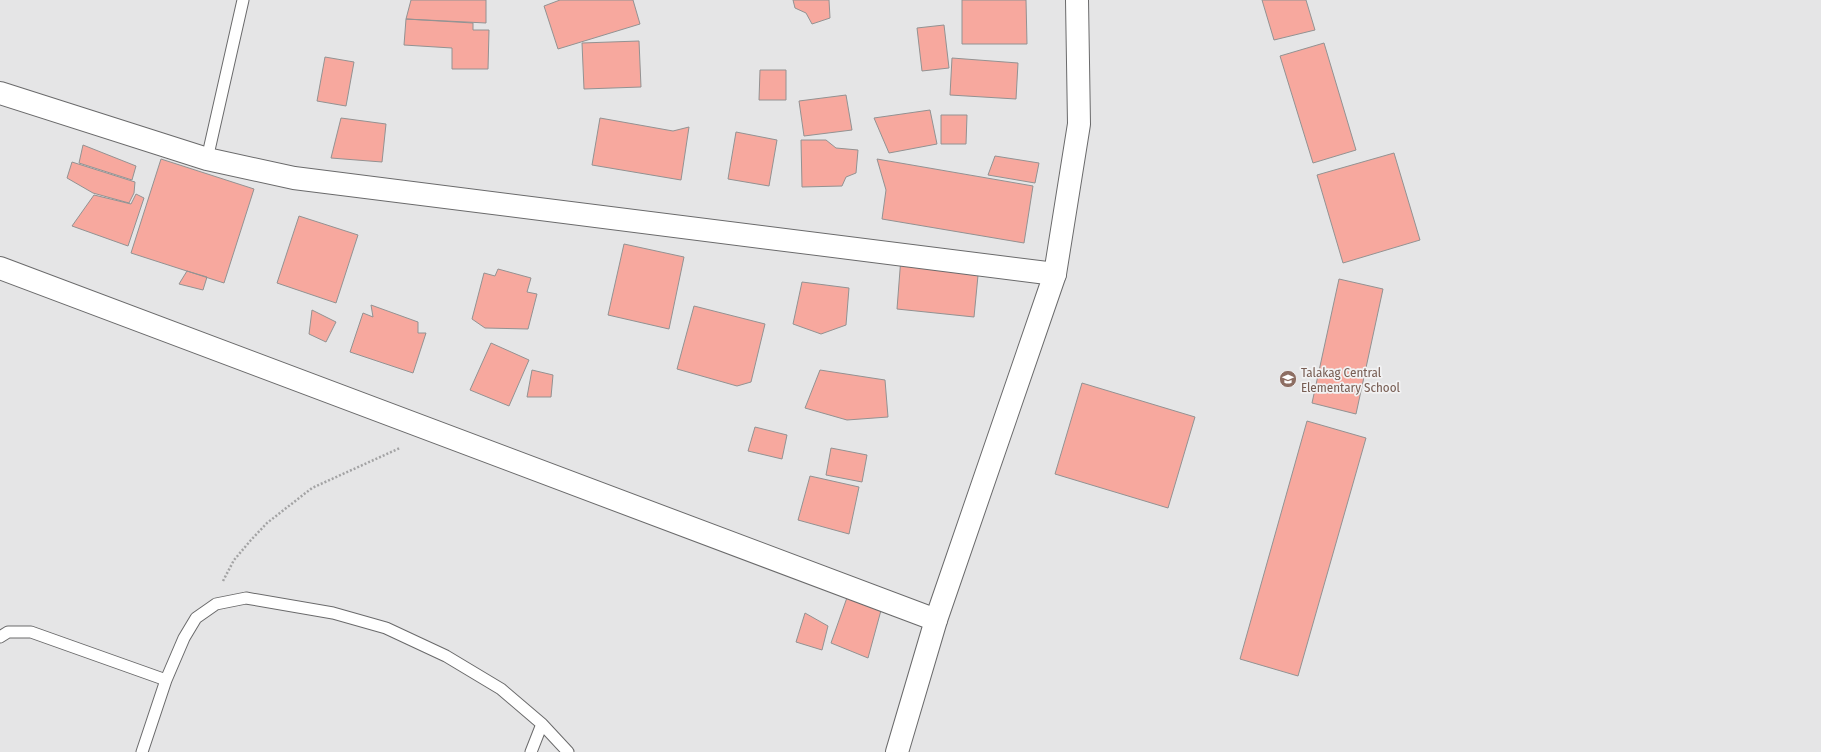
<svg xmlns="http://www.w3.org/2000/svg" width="1821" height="752" viewBox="0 0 1821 752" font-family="'Fira Sans Condensed',sans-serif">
  <rect width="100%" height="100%" fill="#e5e5e6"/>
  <path fill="#f7a89e" stroke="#939292" d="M 411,0 L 486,0 L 486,23 L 406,19 Z
    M 560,0 L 633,0 L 640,24 L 558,49 L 544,6 Z
    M 793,0 L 829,0 L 830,18 L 812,24 L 806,13 L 795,8 Z
    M 962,0 L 1026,0 L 1027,44 L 962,44 Z
    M 1262,0 L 1306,0 L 1315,30 L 1274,40 Z
    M 406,19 L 473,23 L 473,30 L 489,30 L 488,69 L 452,69 L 452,48 L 404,45 Z
    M 944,25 L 949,68 L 922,71 L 917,28 Z
    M 639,41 L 641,87 L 584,89 L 582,43 Z
    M 1324,43 L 1356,150 L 1313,163 L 1280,56 Z
    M 325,57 L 354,62 L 346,106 L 317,101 Z
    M 952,58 L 1018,63 L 1016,99 L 950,95 Z
    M 760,70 L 786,70 L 786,100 L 759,100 Z
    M 846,95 L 852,130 L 804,136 L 799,101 Z
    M 930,110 L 937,144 L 889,153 L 874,118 Z
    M 941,115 L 967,115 L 966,144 L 941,144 Z
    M 341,118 L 386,124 L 382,162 L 331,158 Z
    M 600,118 L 673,131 L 689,127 L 681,180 L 592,165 Z
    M 736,132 L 777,140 L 769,186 L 728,179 Z
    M 801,140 L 826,140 L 836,148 L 858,150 L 856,173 L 846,177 L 842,186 L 802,187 Z
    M 83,145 L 136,166 L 132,180 L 79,163 Z
    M 1394,153 L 1420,240 L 1343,263 L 1317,175 Z
    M 995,156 L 1039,163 L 1035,183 L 988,175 Z
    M 161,159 L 254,189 L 224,283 L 131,253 Z
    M 877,159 L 1033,186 L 1024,243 L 882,219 L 886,190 Z
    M 72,162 L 135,182 L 134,193 L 129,203 L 93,193 L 67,178 Z
    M 136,194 L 144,198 L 128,246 L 72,226 L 94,195 L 131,204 Z
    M 299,216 L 358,235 L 336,303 L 277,283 Z
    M 624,244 L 684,257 L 669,329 L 608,315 Z
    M 901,257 L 979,265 L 974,317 L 897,309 Z
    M 498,269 L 531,278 L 527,292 L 537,294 L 528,329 L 485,328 L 472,319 L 484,273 L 495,276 Z
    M 187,271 L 207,277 L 203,290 L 179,284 Z
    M 1339,279 L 1383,289 L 1356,414 L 1312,403 Z
    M 802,282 L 849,288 L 846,325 L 821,334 L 793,324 Z
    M 371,305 L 418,322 L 418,333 L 426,333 L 413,373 L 350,352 L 363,313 L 373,317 Z
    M 694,306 L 765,324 L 751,382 L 737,386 L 677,369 Z
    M 312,310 L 336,322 L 326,342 L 309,334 Z
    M 491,343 L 529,360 L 509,406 L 470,390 Z
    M 532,370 L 553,375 L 551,397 L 527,397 Z
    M 820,370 L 885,380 L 888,417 L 847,420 L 805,408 Z
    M 1082,383 L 1195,417 L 1168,508 L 1055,474 Z
    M 1307,421 L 1366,438 L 1298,676 L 1240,659 Z
    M 755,427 L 787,435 L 782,459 L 748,451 Z
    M 831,448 L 867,455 L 862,482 L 826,475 Z
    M 810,476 L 859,487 L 849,534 L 798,520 Z
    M 850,589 L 883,603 L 868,658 L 831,643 Z
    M 805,613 L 828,626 L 822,650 L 796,642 Z"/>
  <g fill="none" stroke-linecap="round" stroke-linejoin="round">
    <defs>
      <path id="service" d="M 207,159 L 243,0
        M 0,637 L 8,632 L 31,632 L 166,680
        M 142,752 L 166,680 L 184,638 L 196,618 L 216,604 L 246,598 L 333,613 L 386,628 L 446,656 L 501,689 L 542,724 L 568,752
        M 531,752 L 542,724"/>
      <path id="minor" d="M 0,93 L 207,159 L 294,178 L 1055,274
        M 0,268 L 936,620"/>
      <path id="secondary" d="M 897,752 L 936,620 L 1055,274 L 1079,124 L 1077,0"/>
    </defs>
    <use href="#service" stroke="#6a6a6b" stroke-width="13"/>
    <use href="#minor" stroke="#6a6a6b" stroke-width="24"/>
    <use href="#secondary" stroke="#6a6a6b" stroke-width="24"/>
    <path stroke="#a3a3a4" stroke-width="2.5" stroke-dasharray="2 2" stroke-linecap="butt" d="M 223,581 L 234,560 L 251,540 L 267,523 L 312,488 L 400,448"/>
    <use href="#service" stroke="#fff" stroke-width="11"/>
    <use href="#minor" stroke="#fff" stroke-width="22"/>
    <use href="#secondary" stroke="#fff" stroke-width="22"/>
  </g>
  <defs>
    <symbol id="school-disc" viewBox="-11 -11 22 22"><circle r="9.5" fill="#8d6e63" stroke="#f2f2f3"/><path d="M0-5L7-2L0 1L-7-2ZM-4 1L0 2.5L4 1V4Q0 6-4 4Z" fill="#fff"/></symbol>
  </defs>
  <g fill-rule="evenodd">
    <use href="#school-disc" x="1278" y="369" width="20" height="20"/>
  </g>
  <g text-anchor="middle" stroke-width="3.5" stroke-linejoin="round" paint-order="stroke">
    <g font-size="13" fill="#785e54" stroke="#f2f2f3" text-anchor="start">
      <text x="1301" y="377">Talakag Central<tspan x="1301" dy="15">Elementary School</tspan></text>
    </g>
  </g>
</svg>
